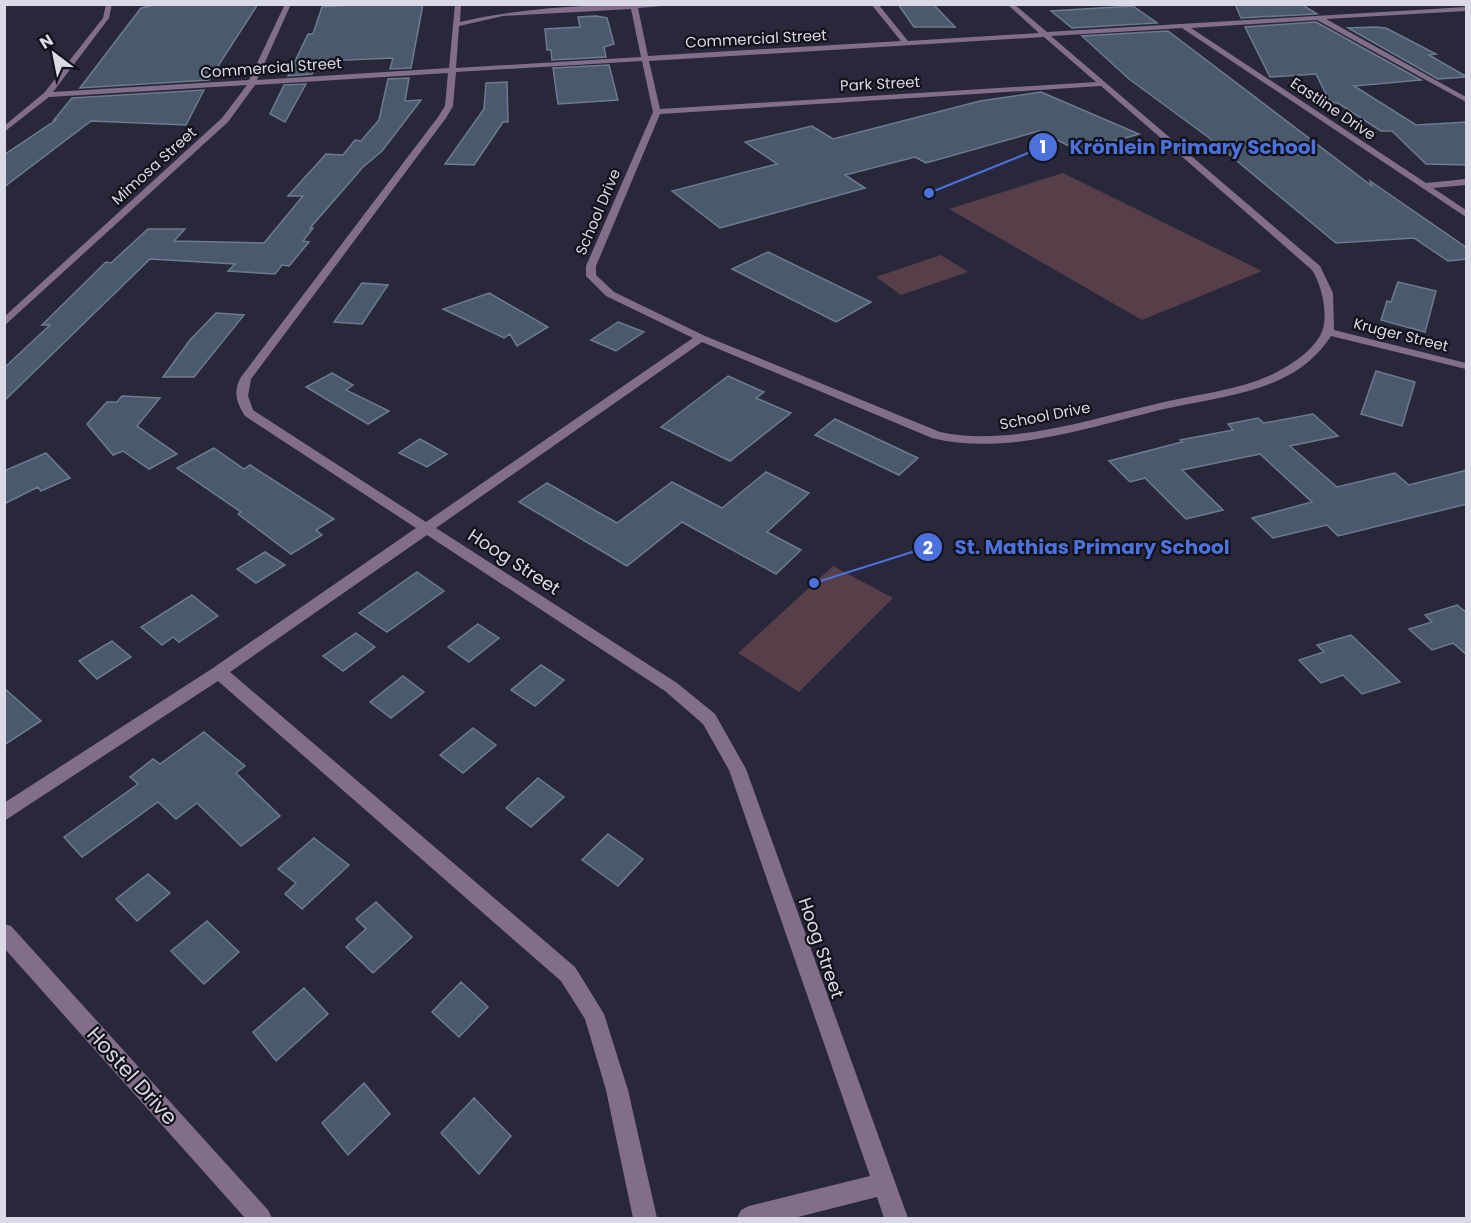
<svg xmlns="http://www.w3.org/2000/svg" width="1471" height="1223" viewBox="0 0 1471 1223" font-family="Poppins,sans-serif">
  <rect width="100%" height="100%" fill="#29283b"/>
  <path fill="#573f49" d="M 1063,173 L 1262,271 L 1142,320 L 949,209 Z
    M 941,255 L 968,272 L 901,295 L 876,277 Z
    M 833,566 L 893,598 L 799,692 L 738,653 Z"/>
  <path fill="#4a596b" stroke="#6c7c90" stroke-width="1.5" d="M 159,4 L 258,4 L 209,80 L 80,88 L 141,8 Z
    M 368,4 L 423,4 L 411,68 L 390,69 L 393,58 L 322,61 L 318,63 L 312,74 L 288,76 L 308,34 L 313,34 L 322,7 Z
    M 898,4 L 933,4 L 955,27 L 914,27 Z
    M 1235,4 L 1301,4 L 1317,14 L 1241,18 Z
    M 1133,6 L 1157,23 L 1072,28 L 1051,11 Z
    M 596,16 L 607,18 L 614,44 L 604,47 L 606,57 L 552,60 L 551,50 L 547,50 L 545,29 L 580,27 L 578,17 Z
    M 1316,22 L 1421,80 L 1354,86 L 1416,125 L 1467,122 L 1467,165 L 1426,164 L 1392,131 L 1381,131 L 1338,103 L 1330,102 L 1316,74 L 1270,77 L 1245,27 Z
    M 1376,27 L 1386,28 L 1436,54 L 1429,55 L 1467,77 L 1438,79 L 1348,28 Z
    M 1168,31 L 1372,186 L 1370,181 L 1467,248 L 1467,259 L 1448,261 L 1414,238 L 1336,243 L 1208,137 L 1129,79 L 1082,36 Z
    M 609,65 L 618,100 L 558,104 L 553,68 Z
    M 409,78 L 405,101 L 421,100 L 382,151 L 363,167 L 310,228 L 313,228 L 303,241 L 309,242 L 289,266 L 282,265 L 275,274 L 228,271 L 235,264 L 150,259 L 4,401 L 4,368 L 50,325 L 42,325 L 106,262 L 111,263 L 148,229 L 185,229 L 174,241 L 264,243 L 303,196 L 288,196 L 326,154 L 343,155 L 355,140 L 361,141 L 379,120 L 388,79 Z
    M 507,82 L 508,122 L 503,122 L 474,165 L 445,164 L 484,109 L 486,83 Z
    M 306,84 L 285,122 L 270,114 L 284,85 Z
    M 204,90 L 186,125 L 91,121 L 4,187 L 4,155 L 56,120 L 54,120 L 72,98 Z
    M 1041,92 L 1139,134 L 1079,151 L 1039,131 L 926,163 L 915,157 L 845,175 L 865,188 L 720,228 L 672,191 L 777,164 L 745,142 L 812,126 L 833,139 L 980,101 Z
    M 768,252 L 871,302 L 836,322 L 732,269 Z
    M 1398,282 L 1436,291 L 1425,332 L 1381,320 L 1387,301 L 1391,302 Z
    M 362,283 L 388,285 L 362,324 L 334,322 Z
    M 489,293 L 548,327 L 517,346 L 510,334 L 504,338 L 443,309 Z
    M 216,313 L 244,315 L 194,377 L 163,377 L 190,340 Z
    M 618,322 L 644,332 L 616,351 L 591,340 Z
    M 1376,371 L 1415,382 L 1402,426 L 1361,414 Z
    M 332,373 L 353,385 L 346,390 L 389,411 L 368,424 L 306,387 Z
    M 728,376 L 764,392 L 756,398 L 791,413 L 730,461 L 661,427 Z
    M 122,396 L 160,398 L 137,426 L 177,454 L 149,469 L 123,451 L 113,455 L 87,424 L 107,402 L 117,402 Z
    M 1313,414 L 1338,436 L 1290,446 L 1337,487 L 1395,473 L 1409,485 L 1467,470 L 1467,504 L 1338,536 L 1327,525 L 1273,538 L 1252,518 L 1312,502 L 1260,454 L 1182,470 L 1223,510 L 1186,519 L 1145,478 L 1130,482 L 1109,461 L 1182,442 L 1180,440 L 1233,430 L 1228,424 L 1258,418 L 1264,423 Z
    M 835,419 L 918,458 L 899,475 L 815,435 Z
    M 420,439 L 447,454 L 427,467 L 399,453 Z
    M 214,448 L 244,469 L 250,465 L 334,519 L 316,530 L 322,535 L 291,554 L 238,514 L 241,512 L 177,468 Z
    M 46,453 L 70,478 L 41,491 L 38,487 L 4,504 L 4,471 Z
    M 766,472 L 809,493 L 767,532 L 801,550 L 776,574 L 682,522 L 627,566 L 519,502 L 547,483 L 617,523 L 672,482 L 722,508 Z
    M 265,552 L 285,565 L 256,583 L 237,569 Z
    M 417,572 L 444,591 L 387,632 L 359,613 Z
    M 192,595 L 218,616 L 179,642 L 173,637 L 162,645 L 141,627 Z
    M 1457,605 L 1467,613 L 1467,655 L 1453,643 L 1432,650 L 1409,629 L 1432,622 L 1425,615 Z
    M 478,624 L 499,638 L 469,662 L 448,647 Z
    M 356,633 L 375,647 L 343,671 L 323,656 Z
    M 1351,635 L 1400,682 L 1362,694 L 1343,675 L 1321,683 L 1299,660 L 1324,652 L 1317,645 Z
    M 112,641 L 131,657 L 97,679 L 79,661 Z
    M 541,665 L 564,680 L 535,706 L 511,690 Z
    M 403,676 L 424,692 L 391,718 L 370,702 Z
    M 4,688 L 41,721 L 4,745 Z
    M 473,728 L 496,745 L 463,773 L 440,755 Z
    M 204,732 L 245,766 L 236,773 L 280,816 L 241,846 L 197,803 L 176,819 L 158,802 L 82,857 L 64,837 L 138,784 L 130,777 L 153,759 L 160,764 Z
    M 538,778 L 564,797 L 531,827 L 506,808 Z
    M 608,834 L 643,859 L 618,886 L 582,860 Z
    M 314,838 L 349,865 L 302,909 L 285,894 L 296,883 L 278,869 Z
    M 148,874 L 170,893 L 137,921 L 116,899 Z
    M 376,902 L 412,937 L 373,973 L 346,947 L 366,929 L 356,919 Z
    M 207,921 L 239,952 L 204,984 L 171,951 Z
    M 461,982 L 488,1007 L 459,1037 L 432,1012 Z
    M 304,988 L 328,1014 L 276,1061 L 253,1032 Z
    M 364,1083 L 390,1114 L 348,1155 L 322,1123 Z
    M 474,1098 L 511,1136 L 479,1174 L 441,1133 Z"/>
  <g fill="none" stroke-linecap="round" stroke-linejoin="round">
    <path fill="#836e8a" fill-rule="evenodd" d="M 106,4 L 112,4 L 109,18 L 53,92 L 249,80 L 285,4 L 291,4 L 257,80 L 449,68 L 455,4 L 461,4 L 460,22 C 533,5 611,4 687,4 L 638,8 L 648,56 L 901,41 L 871,4 L 878,4 L 908,41 L 1039,33 L 1007,4 L 1014,4 L 1047,32 L 1466,7 L 1466,11 L 1326,19 L 1466,97 L 1466,102 L 1317,20 L 1191,28 L 1426,183 L 1466,179 L 1466,185 L 1433,188 L 1466,210 L 1466,217 L 1182,28 L 1051,36 L 1320,266 L 1333,293 L 1334,330 L 1466,363 L 1466,369 L 1331,336 C 1318,356 1301,370 1279,380 C 1246,395 1206,400 1169,408 C 1095,425 1008,457 932,438 L 702,342 L 436,528 L 677,683 L 715,714 L 746,769 L 908,1218 L 884,1218 L 877,1197 L 794,1218 L 737,1218 L 741,1210 L 749,1206 L 870,1176 L 729,770 L 703,724 L 665,691 L 427,535 L 230,672 L 575,967 L 604,1014 L 628,1090 L 657,1218 L 633,1218 L 606,1090 L 585,1019 L 561,981 L 218,681 L 4,821 L 4,803 L 213,668 L 416,528 L 245,416 C 236,402 233,391 241,377 L 438,117 L 445,106 L 448,73 L 255,85 L 228,122 L 4,326 L 4,317 L 222,118 L 247,85 L 49,97 L 4,132 L 4,126 L 44,93 L 103,18 ZM 631,9 L 641,57 L 456,68 L 459,26 L 503,16 ZM 1044,37 L 1096,82 L 660,109 L 649,61 ZM 642,61 L 653,112 L 586,266 L 586,276 L 606,296 L 693,338 L 426,522 L 253,410 L 248,396 L 251,379 L 446,118 L 453,106 L 456,72 ZM 1101,86 L 1312,270 C 1322,285 1330,319 1320,336 C 1309,354 1289,366 1271,375 C 1238,390 1199,394 1164,402 C 1094,418 1011,447 940,432 L 705,336 L 614,292 L 596,275 L 596,266 L 660,114 Z
      M 4,924 L 11,926 L 268,1210 L 272,1218 L 245,1218 L 4,948 Z"/>
  </g>
  <g text-anchor="middle" stroke-width="4.5" stroke-linejoin="round" paint-order="stroke">
    <g font-size="15" fill="#dadae7" stroke="#12121b">
      <text transform="translate(756 39) rotate(-3)" y="5">Commercial Street</text>
      <text transform="translate(271 68) rotate(-4)" y="5">Commercial Street</text>
      <text transform="translate(880 84) rotate(-3)" y="5">Park Street</text>
      <text transform="translate(1333 109) rotate(34)" y="5">Eastline Drive</text>
      <text transform="translate(154 166) rotate(-42)" y="5">Mimosa Street</text>
      <text transform="translate(598 212) rotate(-67)" y="5">School Drive</text>
      <text transform="translate(1401 335) rotate(14)" y="5">Kruger Street</text>
      <text transform="translate(1045 416) rotate(-11)" y="5">School Drive</text>
    </g>
    <g font-size="18" fill="#dadae7" stroke="#12121b">
      <text transform="translate(514 562) rotate(33)" y="6">Hoog Street</text>
      <text transform="translate(821 948) rotate(71)" y="6">Hoog Street</text>
    </g>
    <g font-size="21" fill="#dadae7" stroke="#12121b">
      <text transform="translate(132 1076) rotate(48)" y="7">Hostel Drive</text>
    </g>
  </g>
  <path fill="none" stroke="#4c71dc" stroke-width="2" d="M929 193L1043 147M814 583L928 547"/>
  <g fill="#4c71dc" stroke="#12121b" stroke-width="2">
    <circle cx="929" cy="193" r="6"/>
    <circle cx="814" cy="583" r="6"/>
    <circle cx="1043" cy="147" r="15"/>
    <circle cx="928" cy="547" r="15"/>
  </g>
  <g font-size="18" text-anchor="middle" font-weight="bold" fill="#fff">
    <text x="1043" y="153">1</text>
    <text x="928" y="554">2</text>
  </g>
  <g font-size="20" text-anchor="middle" font-weight="bold" fill="#4c71dc" stroke="#12121b" stroke-width="4.5" stroke-linejoin="round" paint-order="stroke">
    <text x="1193" y="154">Krönlein Primary School</text>
    <text x="1092" y="554">St. Mathias Primary School</text>
  </g>
  <rect width="1471" height="1223" fill="none" stroke="#dadae7" stroke-width="12"/>
  <g transform="translate(54 54) rotate(328)" stroke="#12121b" stroke-width="4.5" paint-order="stroke">
  <path d="M0-4.5L10 22L0 15L-10 22Z" fill="#dadae7"/>
  <text y="-9" font-size="16" font-weight="bold" text-anchor="middle" fill="#dadae7">N</text>
  </g>
</svg>
